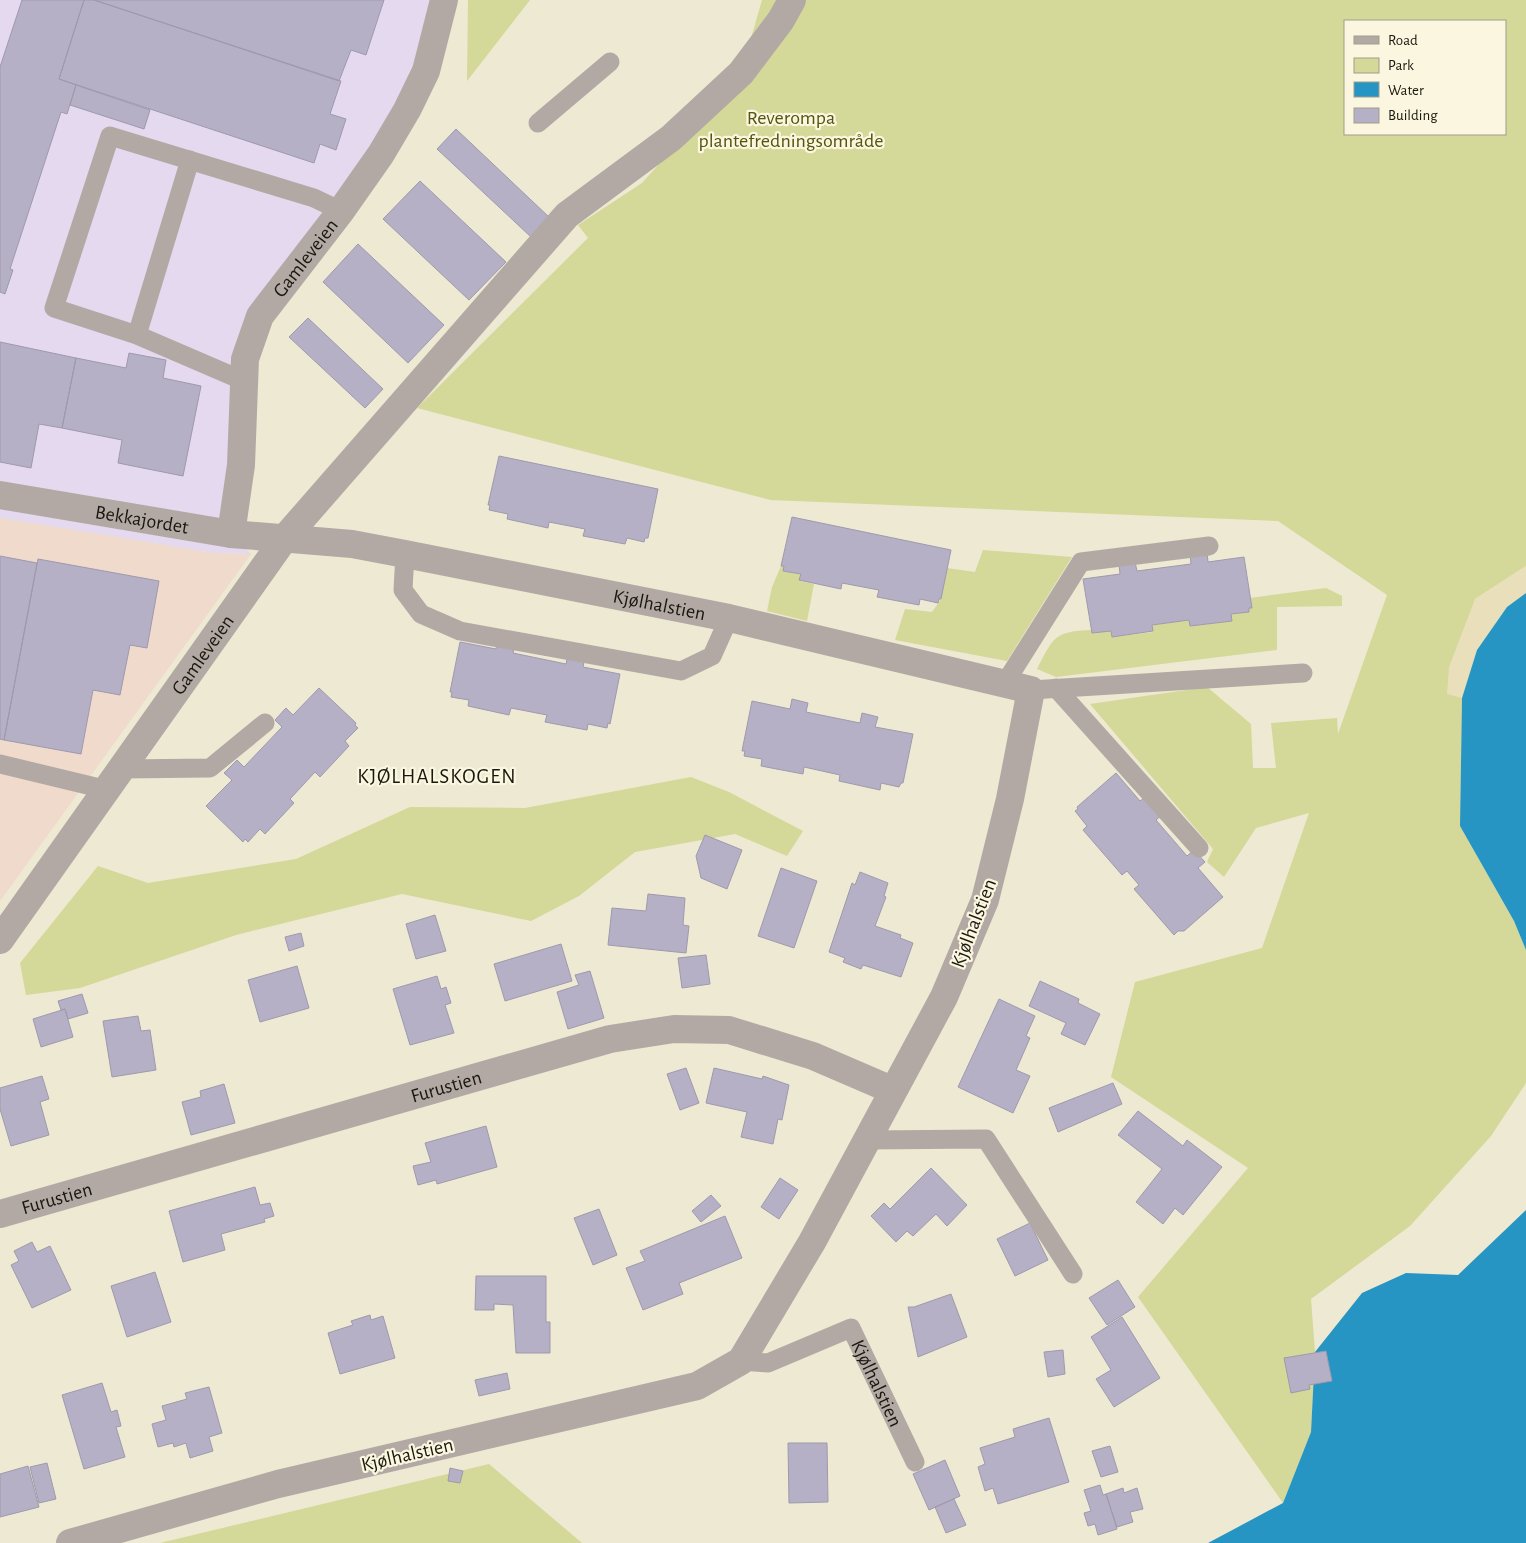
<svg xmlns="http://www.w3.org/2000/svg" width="1526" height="1543" viewBox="0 0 1526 1543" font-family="'Alegreya Sans',sans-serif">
  <rect width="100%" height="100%" fill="#eee9d2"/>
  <path fill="#e4d9ee" d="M 0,0 L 444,0 L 426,71 L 260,316 L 231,534 L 251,554 L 213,553 L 0,518 Z"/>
  <path fill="#efdacc" d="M 0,518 L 213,553 L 251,554 L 0,901 Z"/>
  <path fill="#d4d898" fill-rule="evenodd" d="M 468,0 L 530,0 L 467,81 Z
    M 762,0 L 1526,0 L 1526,566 L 1475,599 L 1447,693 L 1462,698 L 1460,826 L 1514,921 L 1526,950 L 1526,1083 L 1491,1136 L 1410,1226 L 1311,1299 L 1315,1352 L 1311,1432 L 1283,1503 L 1138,1297 L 1248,1168 L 1111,1077 L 1135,982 L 1262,948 L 1309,813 L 1256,828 L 1224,877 L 1207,862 L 1213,849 L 1090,704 L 1207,687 L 1251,724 L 1253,768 L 1276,768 L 1271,723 L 1337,718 L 1338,734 L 1387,595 L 1278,521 L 771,500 L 417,408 L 588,238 L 578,225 L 642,183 L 741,73 ZM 1345,21 L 1505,21 L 1505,134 L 1345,134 Z
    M 983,550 L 1072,557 L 1007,661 L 895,640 L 905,609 L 932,612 L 941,599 L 947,568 L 975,572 Z
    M 781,566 L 784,566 L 783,571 L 801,574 L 800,581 L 814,584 L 807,621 L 767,611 L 772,587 Z
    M 1326,588 L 1342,596 L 1342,606 L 1277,607 L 1277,650 L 1056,677 L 1037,669 C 1053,638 1054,631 1092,630 L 1093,633 L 1111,631 L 1112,637 L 1153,632 L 1153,625 L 1189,620 L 1190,626 L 1232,621 L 1231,614 L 1249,612 L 1250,598 Z
    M 691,777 L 729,792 L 803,831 L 787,856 L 735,834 L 635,852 L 579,896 L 531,921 L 402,894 L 236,935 L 80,988 L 26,995 L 20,963 L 98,866 L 148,883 L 296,859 L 410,807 L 525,808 Z
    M 489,1464 L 582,1543 L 160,1543 Z"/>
  <path fill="#e9dfba" d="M 1526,566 L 1526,593 L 1507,607 L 1477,650 L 1462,698 L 1447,694 L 1449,667 L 1475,599 Z"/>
  <path fill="#2795c4" d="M 1526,593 L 1526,950 L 1514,921 L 1460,826 L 1462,698 L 1477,650 L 1507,607 Z
    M 1526,1210 L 1526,1543 L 1208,1543 L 1283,1503 L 1311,1432 L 1315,1352 L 1362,1293 L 1406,1273 L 1458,1275 Z"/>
  <path fill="#b5b0c5" stroke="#9f99ae" d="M 22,0 L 84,0 L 59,79 L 76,85 L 67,114 L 61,112 L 10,269 L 13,270 L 5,294 L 0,292 L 0,67 Z
    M 84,0 L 94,0 L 341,81 L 330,114 L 346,119 L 336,150 L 320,144 L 314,163 L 59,79 Z
    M 94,0 L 384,0 L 366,55 L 351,50 L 339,81 Z
    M 76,85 L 150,110 L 144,129 L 70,105 Z
    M 456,129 L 549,217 L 531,237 L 437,149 Z
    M 420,181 L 506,262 L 469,300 L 383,219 Z
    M 358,244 L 444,325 L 408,363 L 323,282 Z
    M 308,318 L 383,389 L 365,408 L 289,337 Z
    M 0,342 L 76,358 L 62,428 L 39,424 L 31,468 L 0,462 Z
    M 129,353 L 166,360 L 163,378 L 201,386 L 183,476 L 118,463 L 122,440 L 62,428 L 76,358 L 126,368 Z
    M 499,456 L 658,489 L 648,538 L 645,538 L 644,542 L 627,538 L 625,544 L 583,536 L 585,529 L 549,522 L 548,528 L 507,519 L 508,514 L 489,510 L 490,505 L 488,505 Z
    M 792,517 L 951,550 L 941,599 L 939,599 L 938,603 L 920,599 L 919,605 L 877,597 L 879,590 L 842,583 L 841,589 L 799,580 L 801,574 L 783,571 L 784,566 L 781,566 Z
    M 1207,552 L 1208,562 L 1244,557 L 1252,608 L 1249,608 L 1249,612 L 1231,614 L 1232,621 L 1190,626 L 1189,620 L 1152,625 L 1153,631 L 1112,637 L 1111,631 L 1092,633 L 1083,579 L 1120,574 L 1119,564 L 1135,562 L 1137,571 L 1191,564 L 1190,554 Z
    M 0,556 L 37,563 L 4,740 L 0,739 Z
    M 38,559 L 159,581 L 147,648 L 130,645 L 120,695 L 93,690 L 81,754 L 4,740 Z
    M 498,639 L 515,643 L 513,653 L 566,664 L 568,654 L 585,657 L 583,667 L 620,674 L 610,724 L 608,723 L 607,728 L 588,724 L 587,730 L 545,722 L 547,715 L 511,708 L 509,715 L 468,706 L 469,700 L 451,697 L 452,692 L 450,692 L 460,642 L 496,649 Z
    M 319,688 L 356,723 L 355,725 L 358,728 L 345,741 L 349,746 L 320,777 L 315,772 L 290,799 L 294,803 L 265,834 L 260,829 L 248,842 L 245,839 L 243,842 L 206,806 L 232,780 L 224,773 L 237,760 L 244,767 L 282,727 L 275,720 L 286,708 L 293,715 Z
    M 792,699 L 808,703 L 806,712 L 860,723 L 862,713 L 878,717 L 875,727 L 913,734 L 903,783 L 901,783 L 899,787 L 881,783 L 880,790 L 839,781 L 840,775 L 804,767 L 803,774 L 761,766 L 762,759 L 744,756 L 745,751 L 742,751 L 752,701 L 790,709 Z
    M 1116,773 L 1140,801 L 1147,796 L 1163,814 L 1156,820 L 1187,856 L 1194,850 L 1205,862 L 1198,868 L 1223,897 L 1184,931 L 1178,931 L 1174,935 L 1134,889 L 1139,885 L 1127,871 L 1122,875 L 1083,830 L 1087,826 L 1075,811 L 1078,809 L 1077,807 Z
    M 705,835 L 742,850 L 727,889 L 701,878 L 696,856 Z
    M 781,868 L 817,881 L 794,948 L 758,936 Z
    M 860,872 L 888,883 L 884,896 L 886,897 L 875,926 L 901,935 L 900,938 L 913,943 L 901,977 L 863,965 L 861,969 L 843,962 L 845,958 L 829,952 L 852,883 L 855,885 Z
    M 648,894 L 685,898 L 683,925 L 689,926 L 686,953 L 608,945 L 612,908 L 646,911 Z
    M 435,915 L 446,951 L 416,959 L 406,924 Z
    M 301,933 L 304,946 L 289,951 L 285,937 Z
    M 561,944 L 572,981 L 505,1001 L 494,964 Z
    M 706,955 L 710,984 L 682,988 L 678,958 Z
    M 297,966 L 309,1008 L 260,1022 L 248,980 Z
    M 590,971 L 604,1018 L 568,1029 L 557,992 L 579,985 L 575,975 Z
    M 437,976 L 441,989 L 446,987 L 451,1003 L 445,1005 L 454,1033 L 410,1045 L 393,989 Z
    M 1040,981 L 1079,999 L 1078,1003 L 1100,1014 L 1085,1045 L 1061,1034 L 1066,1023 L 1029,1006 Z
    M 82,994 L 88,1013 L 68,1019 L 65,1009 L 61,1010 L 58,1001 Z
    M 999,999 L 1035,1016 L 1026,1036 L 1030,1038 L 1016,1070 L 1030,1076 L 1013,1113 L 958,1087 Z
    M 65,1009 L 73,1037 L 41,1047 L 33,1019 Z
    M 138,1016 L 141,1031 L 150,1030 L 156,1070 L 112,1077 L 103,1021 Z
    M 686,1068 L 699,1103 L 680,1110 L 667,1074 Z
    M 714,1068 L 762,1079 L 763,1076 L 789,1085 L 782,1120 L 778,1119 L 773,1144 L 741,1137 L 747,1112 L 706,1103 Z
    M 42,1076 L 49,1099 L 40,1102 L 49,1135 L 11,1146 L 0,1109 L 0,1088 Z
    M 1113,1083 L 1122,1104 L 1058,1132 L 1049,1108 Z
    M 224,1084 L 235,1123 L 191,1135 L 182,1102 L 201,1097 L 200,1091 Z
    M 1138,1111 L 1183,1146 L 1187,1140 L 1222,1167 L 1183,1215 L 1175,1208 L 1163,1224 L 1136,1202 L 1162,1169 L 1118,1135 Z
    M 486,1126 L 497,1167 L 437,1184 L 436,1180 L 418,1185 L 413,1166 L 431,1162 L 425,1143 Z
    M 931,1168 L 967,1205 L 947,1226 L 936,1214 L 913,1236 L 907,1231 L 896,1242 L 871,1216 L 884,1203 L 890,1209 Z
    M 780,1178 L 798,1190 L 779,1219 L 761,1207 Z
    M 255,1187 L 260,1205 L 270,1203 L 274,1216 L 264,1219 L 265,1222 L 221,1234 L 225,1250 L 183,1262 L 169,1211 Z
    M 711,1195 L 721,1206 L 701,1222 L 692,1211 Z
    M 599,1209 L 617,1255 L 593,1265 L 574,1218 Z
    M 725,1216 L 742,1258 L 679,1283 L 683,1294 L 643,1310 L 626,1268 L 645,1261 L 640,1251 Z
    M 1030,1223 L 1048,1260 L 1015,1276 L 997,1239 Z
    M 32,1242 L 37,1252 L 50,1246 L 71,1290 L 32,1308 L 11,1265 L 19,1261 L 14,1251 Z
    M 155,1272 L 171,1322 L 127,1337 L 111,1286 Z
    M 476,1276 L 546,1276 L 546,1322 L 550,1322 L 550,1353 L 516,1353 L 513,1305 L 494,1304 L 494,1310 L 475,1310 Z
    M 1118,1280 L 1135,1307 L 1107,1325 L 1089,1298 Z
    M 951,1294 L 967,1337 L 918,1357 L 908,1307 L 914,1307 Z
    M 370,1315 L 371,1320 L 383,1316 L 395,1358 L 340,1374 L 328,1333 L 353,1325 L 351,1321 Z
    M 1122,1317 L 1160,1378 L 1114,1407 L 1096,1379 L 1111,1370 L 1091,1337 Z
    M 1063,1350 L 1065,1374 L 1048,1377 L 1044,1352 Z
    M 1326,1351 L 1332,1381 L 1309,1385 L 1310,1389 L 1291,1393 L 1284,1358 Z
    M 507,1373 L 510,1389 L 479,1396 L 475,1380 Z
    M 102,1383 L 111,1412 L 117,1410 L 121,1426 L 116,1427 L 125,1457 L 84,1469 L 62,1395 Z
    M 209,1387 L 222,1433 L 209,1437 L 213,1451 L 190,1458 L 186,1443 L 174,1447 L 173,1443 L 158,1447 L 152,1424 L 166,1420 L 162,1406 L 187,1399 L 185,1393 Z
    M 1049,1418 L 1069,1482 L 998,1504 L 993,1488 L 985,1491 L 978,1467 L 985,1464 L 980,1448 L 1015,1437 L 1013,1429 Z
    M 788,1443 L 827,1443 L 828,1502 L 789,1503 Z
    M 1110,1446 L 1118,1472 L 1101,1477 L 1092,1451 Z
    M 945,1460 L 960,1496 L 929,1510 L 913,1474 Z
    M 47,1463 L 56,1499 L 39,1503 L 30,1467 Z
    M 28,1466 L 39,1507 L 0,1517 L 0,1474 Z
    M 450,1468 L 463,1471 L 460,1483 L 448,1481 Z
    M 1100,1485 L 1103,1495 L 1106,1494 L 1117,1529 L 1098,1535 L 1095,1524 L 1088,1526 L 1084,1513 L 1091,1511 L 1084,1490 Z
    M 1123,1488 L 1124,1493 L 1137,1488 L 1143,1509 L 1130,1512 L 1133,1522 L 1117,1527 L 1106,1494 Z
    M 954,1499 L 966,1525 L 946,1533 L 935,1507 Z"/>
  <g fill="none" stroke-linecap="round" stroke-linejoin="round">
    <g stroke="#b3a9a4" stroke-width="19">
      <path d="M 538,123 L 610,62"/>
      <path d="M 137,335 L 190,160"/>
      <path d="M 244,381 L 137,335 L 54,308 L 110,136 L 314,198 L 341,211"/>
      <path d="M 405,554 L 403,590 L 421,614 L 460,631 L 681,671 L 712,656 L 729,618"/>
      <path d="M 1005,683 L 1081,562 L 1209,546"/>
      <path d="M 1056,688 L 1199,848"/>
      <path d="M 1031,690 L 1303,673"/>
      <path d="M 0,764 L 108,790"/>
      <path d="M 122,769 L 210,768 L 265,723"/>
      <path d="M 868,1140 L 986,1139 L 1073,1274"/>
      <path id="s1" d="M 741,1361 L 768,1363 L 851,1328 L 915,1462"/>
    </g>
    <g stroke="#b3a9a4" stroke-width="28">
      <path id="s2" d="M 0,495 L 231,534 L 352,544 L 405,554 L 729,618 L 1031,690 L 1010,799 L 985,900 L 944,997 L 812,1242 L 741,1361 L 697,1386 L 278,1484 L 70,1543"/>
      <path id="s3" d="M 231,534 L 241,465 L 245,359 L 260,316 L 341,211 L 381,154 L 407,110 L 426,71 L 444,0"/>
      <path id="s4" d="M 0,940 L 284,539 L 567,215 L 671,138 L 741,73 L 781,20 L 792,0"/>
      <path id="s5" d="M 0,1214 L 610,1039 L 674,1029 L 729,1030 L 813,1056 L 892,1090"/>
    </g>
  </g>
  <g text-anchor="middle" stroke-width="4.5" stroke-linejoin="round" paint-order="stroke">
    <g font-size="20" fill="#53550f" stroke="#fbf6df">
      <text x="791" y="124">Reverompa<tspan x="791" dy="23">plantefredningsområde</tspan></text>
    </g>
    <g font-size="20" fill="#19180f" stroke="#fbf6df">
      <text dy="7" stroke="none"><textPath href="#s3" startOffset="295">Gamleveien</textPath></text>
      <text dy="7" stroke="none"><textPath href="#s2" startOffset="144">Bekkajordet</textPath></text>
      <text dy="7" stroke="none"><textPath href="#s2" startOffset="669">Kjølhalstien</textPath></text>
      <text dy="7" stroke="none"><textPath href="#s4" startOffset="350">Gamleveien</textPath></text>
      <text transform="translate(973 923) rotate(-69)" y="7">Kjølhalstien</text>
      <text dy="7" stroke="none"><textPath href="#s5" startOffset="464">Furustien</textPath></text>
      <text dy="7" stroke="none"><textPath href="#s5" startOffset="59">Furustien</textPath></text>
      <text dy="7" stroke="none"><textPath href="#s1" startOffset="178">Kjølhalstien</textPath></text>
      <text transform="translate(407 1454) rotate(-13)" y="7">Kjølhalstien</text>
    </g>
    <g font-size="21" letter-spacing="1" fill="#19180f" stroke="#fbf6df">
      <text x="437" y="783">KJØLHALSKOGEN</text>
    </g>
  </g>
  <rect x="1344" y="20" width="162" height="115" fill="#fbf6df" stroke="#a19d8c"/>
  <rect x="1354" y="36" width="25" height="8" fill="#b3a9a4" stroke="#a19d8c"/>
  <text x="1388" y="45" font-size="15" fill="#19180f">Road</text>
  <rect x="1354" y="58" width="25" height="15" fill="#d4d898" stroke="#a19d8c"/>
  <text x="1388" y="70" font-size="15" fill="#19180f">Park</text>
  <rect x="1354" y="82" width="25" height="15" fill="#2795c4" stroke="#a19d8c"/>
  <text x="1388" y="95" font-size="15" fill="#19180f">Water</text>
  <rect x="1354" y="108" width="25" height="15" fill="#b5b0c5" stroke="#a19d8c"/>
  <text x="1388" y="120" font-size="15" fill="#19180f">Building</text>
</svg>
